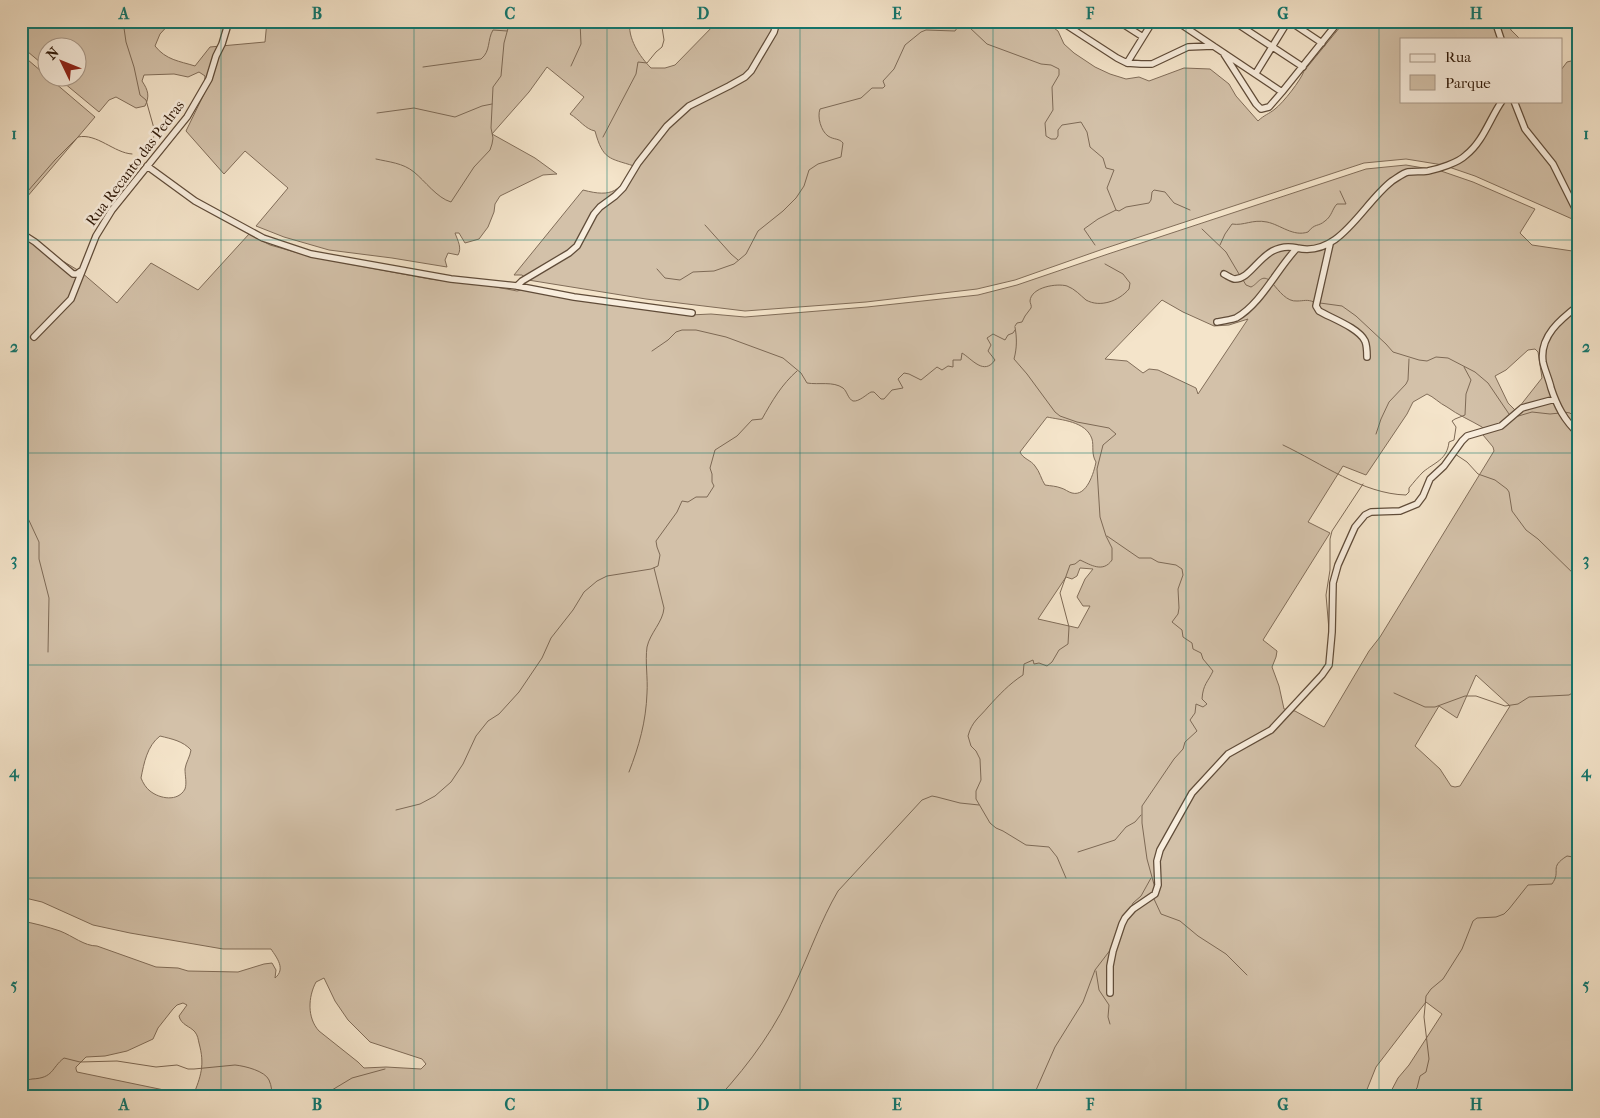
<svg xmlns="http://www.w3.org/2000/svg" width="1600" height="1118" viewBox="0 0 1600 1118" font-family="'IM FELL French Canon',serif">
  <rect width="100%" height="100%" fill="#f4e4ca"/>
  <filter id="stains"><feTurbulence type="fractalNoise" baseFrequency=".004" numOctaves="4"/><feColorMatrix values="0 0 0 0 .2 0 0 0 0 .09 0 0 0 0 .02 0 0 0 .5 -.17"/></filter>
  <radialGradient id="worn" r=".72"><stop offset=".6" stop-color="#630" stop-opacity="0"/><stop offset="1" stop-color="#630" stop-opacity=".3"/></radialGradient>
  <path fill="#d3c1a9" stroke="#816d59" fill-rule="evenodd" d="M 21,21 L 172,21 L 160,34 L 155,46 C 166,60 179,61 195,66 L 210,47 L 265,42 L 267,21 L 630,21 C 627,38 640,57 651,68 L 665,68 L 675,65 L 718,21 L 1044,21 L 1058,31 L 1064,44 L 1074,53 L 1095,67 L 1110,74 L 1126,79 L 1139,77 L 1149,81 L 1184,68 L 1210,69 L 1229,84 L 1236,96 L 1258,121 C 1264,115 1269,114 1275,109 C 1283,103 1301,80 1304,71 L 1345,21 L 1507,21 L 1511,30 L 1520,39 L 1401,39 L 1401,101 L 1561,101 L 1561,70 L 1567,62 L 1579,59 L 1579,222 L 1475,176 L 1443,165 L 1406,159 L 1364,163 L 1106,248 L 1015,280 L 977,289 L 866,302 L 745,311 L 646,299 L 528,280 L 522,275 L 514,275 L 583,190 C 613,198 620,191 634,166 C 609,158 603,160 595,131 C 585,129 580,120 570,114 L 584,97 L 547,67 L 529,92 L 492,134 L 535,158 L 557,174 L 543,175 L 500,196 L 495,204 L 494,212 L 488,227 L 479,239 L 465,243 L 459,233 L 455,233 C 458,241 462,248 458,255 L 448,253 L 445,260 L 447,267 L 392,258 L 329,250 L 284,237 L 256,226 L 288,188 L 245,151 L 224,174 L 186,131 L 204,94 L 205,76 L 199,72 L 188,77 L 174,74 L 144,75 L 142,81 C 148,90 150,96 145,106 L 136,108 L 116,97 L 109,100 L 99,112 L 58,78 L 78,78 L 78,48 L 48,48 L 47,68 L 21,46 Z
    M 21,54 L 95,117 L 21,204 Z
    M 1406,165 L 1441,171 L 1473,182 L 1535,209 L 1520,233 L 1532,245 L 1579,252 L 1579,1097 L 1388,1097 L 1398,1078 L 1409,1065 L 1442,1014 L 1426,1002 L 1376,1067 L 1364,1097 L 21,1097 L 21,921 C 34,923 48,927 60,931 C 73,936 84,946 97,946 L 156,967 L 178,968 L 188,971 L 238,972 L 264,964 L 272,963 L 276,970 L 275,978 C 286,969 277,958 271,949 L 223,949 L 130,933 L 93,925 L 42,902 L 21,897 L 21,236 L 81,272 L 117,303 L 151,263 L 198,290 L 249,234 L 270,245 L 302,254 L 349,264 L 430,279 L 491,286 L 517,291 L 521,290 L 690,315 L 711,314 L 745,317 L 867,307 L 978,295 L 1017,285 L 1108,254 L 1366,169 ZM 1162,300 L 1183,312 L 1214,326 L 1229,325 L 1248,319 L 1198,394 L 1196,388 L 1158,370 L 1149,369 L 1143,373 L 1127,361 L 1105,359 ZM 1535,349 L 1538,352 L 1542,378 L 1516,411 L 1508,403 L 1495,376 L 1506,370 L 1528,350 ZM 1427,394 C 1434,397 1439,403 1447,407 C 1458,415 1470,420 1482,427 L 1485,431 L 1483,435 L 1493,447 L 1494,451 L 1380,637 L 1369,651 L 1324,727 L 1295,711 L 1284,709 L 1279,686 L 1272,667 L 1276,657 L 1277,651 L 1263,640 L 1330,533 L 1308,522 L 1343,466 L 1366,475 L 1407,414 L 1413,402 ZM 1047,417 C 1061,420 1086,421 1092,439 C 1094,446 1091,454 1096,462 C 1094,472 1087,497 1072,493 C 1068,492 1065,489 1061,488 C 1056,486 1051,486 1045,485 C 1041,479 1040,472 1035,466 C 1031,460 1023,459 1020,452 ZM 1080,568 L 1093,569 L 1085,579 L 1077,597 L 1083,606 L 1090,606 L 1078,628 L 1038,619 L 1066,577 L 1072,579 L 1077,576 ZM 1476,675 L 1510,706 L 1460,786 L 1455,787 L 1451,786 L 1440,769 L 1415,746 L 1439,706 L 1457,718 ZM 160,736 C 172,739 183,741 191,750 C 190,757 186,762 185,769 C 185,776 187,783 185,789 C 178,802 160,799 150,791 C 146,788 143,783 141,778 C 144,763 147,746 160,736 ZM 324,978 L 335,1001 L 348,1020 L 370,1042 L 422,1059 L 426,1064 L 421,1069 L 386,1067 L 364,1068 L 358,1062 L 319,1031 C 307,1018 308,997 316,982 ZM 183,1003 L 187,1005 L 179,1016 C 181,1025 190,1026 195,1032 C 198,1036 198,1039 199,1043 C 205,1065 201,1076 193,1096 L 77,1072 L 76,1069 L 76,1067 L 86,1057 L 105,1056 L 127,1051 L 153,1039 L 158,1028 L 173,1009 L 177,1005 Z"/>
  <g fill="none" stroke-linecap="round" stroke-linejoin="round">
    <path stroke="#7d6955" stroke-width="1" d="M 123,21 L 126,42 L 134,67 L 140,95 L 146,100 L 155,132 L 154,137 L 144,145
      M 307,21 L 311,26
      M 966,21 L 969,27 L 987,44 L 1041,64 L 1051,65 L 1059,69 L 1059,75 L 1052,87 L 1053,110 L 1045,123 L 1046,136 L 1051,139 L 1056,139 L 1058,136 L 1058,130 L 1062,125 L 1081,122 L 1087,132 L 1090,147 L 1103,158 L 1106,168 L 1114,170 L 1107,188 L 1116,210
      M 571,66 L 581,44 L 580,21
      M 423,67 L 481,59 C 491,51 487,40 493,30 L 507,31
      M 377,113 L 414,108 L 455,117 L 482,106 L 492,104
      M 603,137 L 636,74 L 638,62 L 647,63 L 656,52 L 662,47 L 664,40 L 661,21
      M 376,159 C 389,162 403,163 414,172 C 425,181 437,198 451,202 L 474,167 L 490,150 L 492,144 L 493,138 L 491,128 L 493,87 L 501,76 L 504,43 L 510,21
      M 21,199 L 55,160 L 78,137 C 97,133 114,153 132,154
      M 705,225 L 731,254 L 738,260
      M 1202,229 L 1226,252 L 1239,274
      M 1095,245 L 1084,229 L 1098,219 L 1116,210 L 1119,211 L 1126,207 L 1149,203 L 1151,200 L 1152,192 L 1154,190 L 1165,192 L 1174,203 L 1190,210
      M 1220,245 L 1225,234 L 1232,224 C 1244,226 1252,219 1267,222 C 1281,225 1293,237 1308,232 C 1315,223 1318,227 1325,221 C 1332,216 1332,209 1337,204 L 1346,204 L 1340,191
      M 21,262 L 26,255 L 23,237
      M 657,269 L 665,278 L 680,280 L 693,272 L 714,271 L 734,264 L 746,254 L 758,231 L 783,211 L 796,198 L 804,186 L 809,170 L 818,164 L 841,157 L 843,143 C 839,138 834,140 828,136 C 821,131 817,117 820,109 L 861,98 L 872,88 L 883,88 L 885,86 L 883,81 L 894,69 L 905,45 L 921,32 L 926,30 L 955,31 L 962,21
      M 21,280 L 24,298 L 21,344
      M 1243,280 L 1246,285 L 1251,287 C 1258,284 1261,274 1269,280
      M 1273,284 C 1279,291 1287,302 1297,301 C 1304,301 1307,299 1314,302
      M 1320,303 L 1342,306 L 1356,316 L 1386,344 L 1393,352 L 1419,360 L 1427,361 L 1436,357 L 1448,358 L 1475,372 L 1488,383 L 1509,414
      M 1015,326 L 1017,323 L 1022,322 L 1025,316 L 1031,308 C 1032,306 1030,303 1030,301 C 1031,287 1057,283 1067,286 C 1075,289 1080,295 1086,300 C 1100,308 1119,301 1129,289 L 1130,283 L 1123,274 L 1105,264
      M 1015,327 C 1017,338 1017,348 1014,359 L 1027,374 L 1055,412 L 1060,416 L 1077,422 L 1109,428 L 1116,434 L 1103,445 L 1097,469 L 1100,517 L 1106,536 L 1112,548 L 1112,560 C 1103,573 1091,565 1080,560 L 1075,564 L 1070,565 L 1060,593 L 1069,627 L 1068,644 L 1059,650 L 1052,662 L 1047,666 L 1039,663 L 1034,664 L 1033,660 L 1024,664 L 1023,675 C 1009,684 999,695 988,707 C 979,718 972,721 968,736 L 971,746 L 976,751 L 980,759 L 981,780 L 976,791 L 976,799 L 990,823 L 996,828 L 1003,831 L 1026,845 L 1049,847 L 1057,857 L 1066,878
      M 21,347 L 25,382 L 21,386
      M 652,351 L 668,340 L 676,332 L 682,330 L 696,330 L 726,337 L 783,358 L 801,373 L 807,383 C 819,385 833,381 843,388 C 847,391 848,399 853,401 C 859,402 867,394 871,392 L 874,392 L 881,399 L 884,399 L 892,390 L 903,388 L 898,379 L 904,373 L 909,374 L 921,380 L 937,367 L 942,370 L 948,366 L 953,367 L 953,360 L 961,360 L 962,353 C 972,359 984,376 995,360 L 988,351 L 991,345 L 987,338 L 993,334 L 1005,340 L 1008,335 L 1013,333 L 1015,330
      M 1564,412 L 1570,413 L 1579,422
      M 1515,417 L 1532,412 L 1550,414 L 1560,413
      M 1376,434 L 1381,419 L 1389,402 L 1406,384 L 1408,380 L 1409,359
      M 1283,445 C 1321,463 1363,494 1406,495 L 1409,492 L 1409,488 C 1414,482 1418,477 1423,472 C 1435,462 1447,460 1449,442 L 1454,440 L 1456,427 L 1452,421 L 1455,419 L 1465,415 L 1466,394 L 1471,380 L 1464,367
      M 1455,454 L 1467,462 L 1478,474 L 1495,480 L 1507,489 L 1509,492 L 1512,511 L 1526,530 L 1538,539 L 1579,579
      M 21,493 L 26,514 L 39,542 L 39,559 L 49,598 L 48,652
      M 1107,536 L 1139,558 L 1151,558 L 1158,562 L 1176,565 L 1182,569 L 1183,575 L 1178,589 L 1179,608 L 1178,614 L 1172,622 L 1182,630 L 1183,637 L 1192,643 L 1193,649 L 1201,653 L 1203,659 L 1213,671 C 1208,682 1203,684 1202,699 L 1207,704 L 1203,707 L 1196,704 L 1195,713 L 1190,720 L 1197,731 L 1185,742 L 1183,749 L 1174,759 L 1142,806 L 1142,823 L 1147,859 L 1155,888
      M 1329,630 L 1326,595 L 1330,570 L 1330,539 L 1332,531 L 1363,484
      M 1394,693 L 1425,707 L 1435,707 L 1465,696 L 1476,696 L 1505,706 L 1518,704 L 1529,697 L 1569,695 L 1579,689
      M 629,772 C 639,746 646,722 647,693 C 648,678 645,662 647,647 C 650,633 663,622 664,608 L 654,568
      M 396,810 L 420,804 L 435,796 L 451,782 L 463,764 L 476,736 L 488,721 L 499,714 L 519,692 L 542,658 L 551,638 L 573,610 L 584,592 L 597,581 L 607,576 L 651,569 L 658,566 L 660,555 L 657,547 L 656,541 L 677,512 L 682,501 L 688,502 L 696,497 L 707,497 L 714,486 L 712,482 L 712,474 L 710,468 L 715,450 L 737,436 L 752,420 L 762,419 C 772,401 782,384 797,371
      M 1579,825 L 1579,828
      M 1078,852 L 1115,840 L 1126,827 L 1135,822 L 1141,815
      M 1154,899 L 1161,914 L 1180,921 L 1198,936 L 1226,954 L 1247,975
      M 1130,909 L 1133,903 L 1141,896 L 1151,878
      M 1096,971 L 1099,990 L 1109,1005 L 1108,1017 L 1110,1024
      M 21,1077 C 25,1080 28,1080 32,1079 C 54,1078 51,1068 64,1058 L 80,1062 L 117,1061 L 156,1067 L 177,1065 L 188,1069 L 194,1069 L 235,1065 C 245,1066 265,1071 269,1080 C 272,1086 271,1092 274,1097
      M 300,1097 L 312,1092 L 332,1090 L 352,1078 L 385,1069
      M 719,1097 C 751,1062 777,1026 796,982 C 810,952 821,920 838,891 L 922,800 L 932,796 L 937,797 L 960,803 L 979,805
      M 1033,1097 L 1055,1047 L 1083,1002 L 1095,970 L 1111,949
      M 1408,1097 L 1417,1088 L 1420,1076 L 1426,1072 L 1429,1059 L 1424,1017 L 1426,996 L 1431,989 L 1443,979 L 1462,949 L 1473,921 L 1477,918 L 1496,917 L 1504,914 L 1509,909 L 1528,885 L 1552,884 C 1562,870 1548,868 1567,856 L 1579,858"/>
    <defs>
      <path id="minor" d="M 1060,21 L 1117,58 L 1127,63 L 1141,64 L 1152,64 L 1188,47 L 1213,46
        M 1118,21 L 1143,37
        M 1176,21 L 1282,92
        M 1233,21 L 1303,67
        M 1289,21 L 1322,43
        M 1495,21 L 1501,39
        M 1224,54 L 1256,104 L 1261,109 L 1269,107 L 1282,92 L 1339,21
        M 1127,63 L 1153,21
        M 1256,73 L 1288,21
        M 1514,101 L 1525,129 L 1553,164 L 1579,216
        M 147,166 L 195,201 L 263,238 L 311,254 L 451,279 L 517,286 L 574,297 L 692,313
        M 21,233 L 35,242 L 73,274 L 77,274 L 81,271
        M 1330,244 L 1316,306 L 1319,311 C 1331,318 1359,328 1365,341 C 1367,346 1367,352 1367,357
        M 1224,274 C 1228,276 1232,279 1235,279 C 1254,279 1263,240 1297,248
        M 517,286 L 522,281 L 569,253 L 577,246 L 594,214 L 600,207 L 615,196 L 623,188 L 638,163 L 667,126 L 689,106 L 729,86 L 745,77 L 751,71 L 774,32 L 777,21
        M 1579,305 C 1561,319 1539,336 1543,362 C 1545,371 1549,379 1551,388 C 1557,406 1564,420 1579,434
        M 1217,322 C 1223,321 1230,320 1236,318 C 1261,304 1277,269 1297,248 C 1340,258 1362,204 1392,181 C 1397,178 1403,173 1408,172 C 1415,171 1421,172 1428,171 C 1438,169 1458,163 1466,155 C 1483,142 1490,118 1502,101
        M 34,337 L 71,299 L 96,236 L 112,210 L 187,117 L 209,79 L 216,56 L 222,44 L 229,21
        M 1110,993 L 1110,966 L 1113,951 L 1122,924 L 1125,918 L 1133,909 L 1155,894 L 1158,885 L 1157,861 L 1160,850 L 1192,793 L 1228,754 L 1271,730 L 1322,675 L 1329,665 L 1332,632 L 1333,583 L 1338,565 L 1355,527 L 1365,515 L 1371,512 L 1400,511 L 1417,504 L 1423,496 L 1430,479 L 1444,466 L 1462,441 L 1467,436 L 1501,426 L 1522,408 L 1555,399"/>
    </defs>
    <use href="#minor" stroke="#604c39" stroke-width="8"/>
    <use href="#minor" stroke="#f8eddd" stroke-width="5.5"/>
  </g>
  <path fill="none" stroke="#0f766e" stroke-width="1" stroke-opacity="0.55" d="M 221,21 L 221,1097M 414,21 L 414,1097M 607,21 L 607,1097M 800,21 L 800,1097M 993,21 L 993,1097M 1186,21 L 1186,1097M 1379,21 L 1379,1097M 21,240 L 1579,240M 21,453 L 1579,453M 21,665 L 1579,665M 21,878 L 1579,878"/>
  <g text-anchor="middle" stroke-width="5" stroke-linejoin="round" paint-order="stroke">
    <g font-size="15" fill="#2f1909" stroke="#f8eddd">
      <text transform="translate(135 163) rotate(-53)" y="5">Rua Recanto das Pedras</text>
    </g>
  </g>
  <rect width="1600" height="1118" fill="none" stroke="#f4e4ca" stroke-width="55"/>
  <rect x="1400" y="38" width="162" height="65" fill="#f8eddd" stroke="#a89888"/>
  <rect x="1410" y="54" width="25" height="8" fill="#f8eddd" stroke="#a89888"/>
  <text x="1445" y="62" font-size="15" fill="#2f1909">Rua</text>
  <rect x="1410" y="75" width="25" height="15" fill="#d3c1a9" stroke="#a89888"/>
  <text x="1445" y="88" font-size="15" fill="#2f1909">Parque</text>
  <g transform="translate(62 62) rotate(313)"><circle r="24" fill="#f8eddd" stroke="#a89888"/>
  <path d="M0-4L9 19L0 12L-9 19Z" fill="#8f2418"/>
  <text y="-8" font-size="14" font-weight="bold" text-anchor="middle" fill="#2f1909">N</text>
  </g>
  <rect x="28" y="28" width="1544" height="1062" fill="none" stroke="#0f766e" stroke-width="2"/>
  <g font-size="16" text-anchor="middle" font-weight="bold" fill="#0f766e">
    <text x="124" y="19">A</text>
    <text x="317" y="19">B</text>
    <text x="510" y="19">C</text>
    <text x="703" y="19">D</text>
    <text x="897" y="19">E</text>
    <text x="1090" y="19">F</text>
    <text x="1283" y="19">G</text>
    <text x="1476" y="19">H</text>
    <text x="14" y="139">1</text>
    <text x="1586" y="139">1</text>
    <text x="14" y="352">2</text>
    <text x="1586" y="352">2</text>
    <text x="14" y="565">3</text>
    <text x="1586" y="565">3</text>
    <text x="14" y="777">4</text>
    <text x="1586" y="777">4</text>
    <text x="14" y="990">5</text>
    <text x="1586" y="990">5</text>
    <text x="124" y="1110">A</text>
    <text x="317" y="1110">B</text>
    <text x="510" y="1110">C</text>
    <text x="703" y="1110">D</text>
    <text x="897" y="1110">E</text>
    <text x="1090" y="1110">F</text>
    <text x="1283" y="1110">G</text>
    <text x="1476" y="1110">H</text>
  </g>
  <rect width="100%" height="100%" filter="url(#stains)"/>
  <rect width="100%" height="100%" fill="url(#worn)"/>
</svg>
